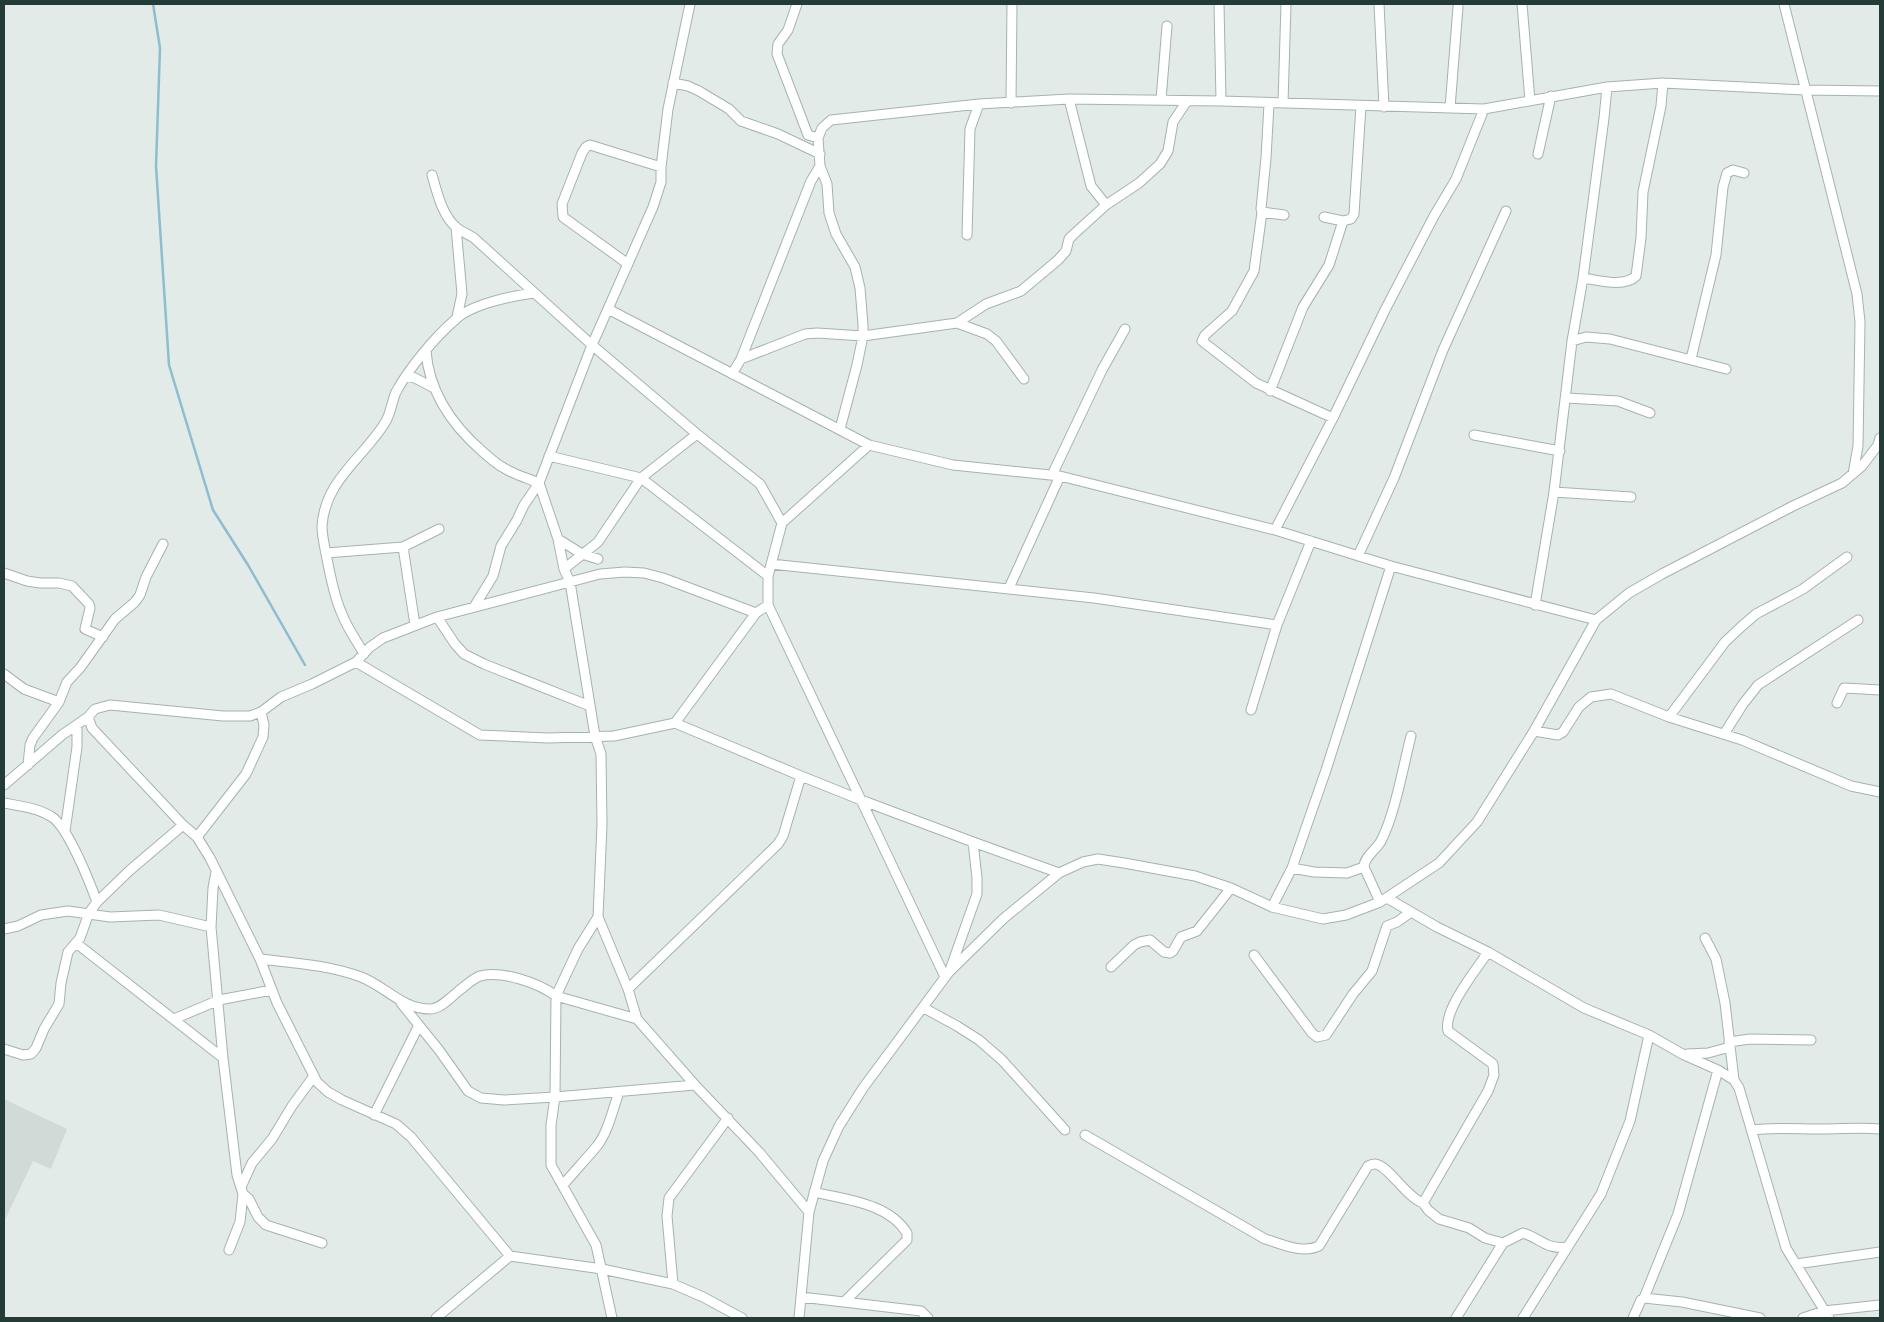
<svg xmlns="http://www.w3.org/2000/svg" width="1884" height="1322" viewBox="0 0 1884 1322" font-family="Barlow,sans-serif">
  <rect width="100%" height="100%" fill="#e2ebe8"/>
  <path fill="#d0dbd7" d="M 4,1099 L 67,1129 L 51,1169 L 33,1161 L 4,1222 Z"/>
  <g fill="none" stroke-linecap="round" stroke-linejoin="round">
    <path stroke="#8dbdce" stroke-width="2.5" d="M 153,4 L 160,48 L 156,166 L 169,365 L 213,510 L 248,565 L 305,665"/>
    <defs>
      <path id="minor" d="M 797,4 L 788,30 L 778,44 L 777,54 L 808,135 L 818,138
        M 1219,4 L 1221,101
        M 1379,4 L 1384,107
        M 1522,4 L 1530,101
        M 1784,4 L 1857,294 L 1860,322 L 1858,446 L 1853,474
        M 673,83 L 688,86 L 699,91 L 729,109 L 741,121 L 778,134 L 820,154
        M 1069,99 L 1091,186 L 1106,205
        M 1161,100 L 1167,26
        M 1011,103 L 1012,4
        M 1283,103 L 1286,4
        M 1269,104 L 1266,158 L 1261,209 L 1262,212 L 1284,215
        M 1450,108 L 1458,7
        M 1538,154 L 1551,96
        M 432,175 C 437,192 442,216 457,228 C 462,232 468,234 474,238 L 592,345 L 697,434 L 760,484 L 782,523 L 768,576 L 768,605 L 861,800 L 973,842 L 977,878 L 977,894 L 950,970
        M 1262,212 L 1254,271 L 1232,311 L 1205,335 L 1202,341 L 1256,383 L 1333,418
        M 1324,217 L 1343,221
        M 456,227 L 462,294 L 457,317
        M 967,235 L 970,129 L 979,104
        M 628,264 L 563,217 L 562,204 L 582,153 L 586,147 L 590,145 L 661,167
        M 1583,278 C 1598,280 1624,288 1636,276 L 1641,238 L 1643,192 L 1661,106 L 1663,83
        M 608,309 L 869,445
        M 957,323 L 987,334 L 996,341 L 1024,379
        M 1572,341 L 1586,337 L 1610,339 L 1726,369
        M 426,351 C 429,392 453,426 483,452 C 489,457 496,464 504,468 C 515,475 527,478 539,483
        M 741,359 L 805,334 L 817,333 L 863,336 L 957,323 L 986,304 L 1021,291 L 1058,260 L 1066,251 L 1069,239 L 1074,234 L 1106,205 L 1139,183 L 1160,164 L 1168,151 L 1173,122 L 1187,101
        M 1691,359 L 1716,255 L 1723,187 L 1727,173 L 1733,170 L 1744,173
        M 732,374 L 741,359 L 811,181 L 820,166
        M 406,376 L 415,378 L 434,388
        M 1270,391 L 1303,307 L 1329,265 L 1343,221 L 1351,219 L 1354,214 L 1361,106
        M 1567,398 L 1618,401 L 1650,413
        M 840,429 L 857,365 L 863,336 L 863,325 L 860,288 L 855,267 L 836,234 L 829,213 L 827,184 L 820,166 L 818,138 L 822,128 L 831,120 L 979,104 L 1069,99 L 1221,101 L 1484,109 L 1607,87 L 1663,83 L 1805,90 L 1880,91
        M 1474,435 L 1560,451
        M 549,456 L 641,478 L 768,576
        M 1052,475 L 1102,370 L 1125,329
        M 539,483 L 558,539 L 564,569 L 570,582 L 595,736 L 601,754 L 602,825 L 598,917 L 628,989 L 637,1019 L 695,1085 L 759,1152 L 809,1212
        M 1554,492 L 1631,497
        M 782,523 L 869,445 L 953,465 L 1060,476 L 1275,530 L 1391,566 L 1596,620
        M 1275,530 L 1333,418 L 1385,310 L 1434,216 L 1456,179 L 1484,109
        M 558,539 L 582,554 L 598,559
        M 403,547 L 415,625
        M 326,553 L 403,547 L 439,529
        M 1358,556 L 1394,478 L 1443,350 L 1506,211
        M 771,564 L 1094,598 L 1277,625 L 1311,541
        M 564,569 L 598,542 L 641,478 L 697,434
        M 4,573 L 27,581 L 40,583 L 59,583 L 72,586 L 89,604 L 90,608 L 85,629 L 103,637
        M 1009,588 L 1060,476
        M 1535,605 L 1554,492 L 1572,341 L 1583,278 L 1604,118 L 1607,87
        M 474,607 L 493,576 L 501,546 L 517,520 L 524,505 L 539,483 L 592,345 L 653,207 L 661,182 L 661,167 L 668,109 L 690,4
        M 437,617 L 455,644 L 464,654 L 484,664 L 590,706
        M 364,654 C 357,641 347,628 342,614 C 334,597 331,578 327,559 C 325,548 322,537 322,526 C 325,479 365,457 386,421 C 391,412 392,401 396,392 C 409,368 435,337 456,319 C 472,304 512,296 534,293
        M 356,662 L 480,735 L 548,738 L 614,736 L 675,723 L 756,613
        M 4,674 L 24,689 L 59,702
        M 1837,703 L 1844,688 L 1880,690
        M 1251,710 L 1277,625
        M 88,717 L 92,728 L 183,825 L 197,837 L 210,858 L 260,959 C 294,963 329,965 361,977 C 385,986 402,1009 430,1009 C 441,1009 452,996 461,989 C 466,985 474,978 480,976 C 501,970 539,983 556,996 L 637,1019
        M 1669,717 L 1725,642 L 1742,626 L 1756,614 L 1803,589 L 1847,557
        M 675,723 L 801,776 L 861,800 L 945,977
        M 1534,731 L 1558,735 L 1563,732 L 1579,707 L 1591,697 L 1611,694 L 1669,717 L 1742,740 L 1851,786 L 1880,792
        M 1724,734 L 1743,704 L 1758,685 L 1858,620
        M 28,765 L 30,745 L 33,738 L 59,702 L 67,682 L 80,668 L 115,619 L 135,602 L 140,595 L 146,577 L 163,544
        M 4,785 L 62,735 L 88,717 L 95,709 L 110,705 L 223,716 L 250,716 L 261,712 L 281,697 L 312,684 L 356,662 L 370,647 L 383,638 L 437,617 L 600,574 L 625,572 L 644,573 L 663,578 L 756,613 L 768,605
        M 4,803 C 20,806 38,808 52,817 C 68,827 90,883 97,902
        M 65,831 L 77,747 L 77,725
        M 197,837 L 246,774 L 263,737 L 264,725 L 261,712
        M 973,842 L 1059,873
        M 1292,868 L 1314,872 L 1347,873 L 1364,867
        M 216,872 L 213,888 L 211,927 L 223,1058 L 237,1175 L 243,1194 L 249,1199 L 258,1217 L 266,1225 L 322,1243
        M 1387,898 L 1437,927 L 1488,952 L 1584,1008 L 1649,1035 L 1684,1055 L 1718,1070 L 1734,1080 L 1739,1088 L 1786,1248 L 1829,1318
        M 1380,902 L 1364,867 C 1364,857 1376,850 1381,841 C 1395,814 1403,767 1411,736
        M 1272,907 L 1292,868 L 1326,770 L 1391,566
        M 598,917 L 578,949 L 556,996 L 555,1097 L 551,1125 L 551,1165 L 596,1245 L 612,1318
        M 4,929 L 18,926 L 41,915 L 68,911 L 110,917 L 159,915 L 211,927
        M 1705,938 L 1716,959 L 1725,1003 L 1734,1080
        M 76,943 L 223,1058
        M 1254,955 L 1312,1033 L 1317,1037 L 1326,1035 L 1353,994 L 1372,971 L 1387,926 L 1397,922 L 1411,912
        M 260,959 L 277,1003 L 317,1082 L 328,1092 L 342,1100 L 396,1124 L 411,1137 L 510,1256 L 602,1269 L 673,1284 L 703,1297 L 742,1318
        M 1111,967 L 1134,945 L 1140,942 L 1150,940 L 1164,952 L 1170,953 L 1173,951 L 1181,937 L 1197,931 L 1231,888
        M 628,989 L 778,844 L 783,836 L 801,776
        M 401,1003 L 439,1050 L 468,1091 L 481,1098 L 504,1100 L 555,1097 L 695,1085
        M 924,1008 L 957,1026 L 979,1040 L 1002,1060 L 1065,1130
        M 174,1019 L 219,1000 L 272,990
        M 1729,1042 L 1750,1039 L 1811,1040
        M 4,1049 L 23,1055 L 31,1054 L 36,1048 L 44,1029 L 59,1004 L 61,983 L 68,952 L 80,938 L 89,913 L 97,902 L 129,871 L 183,825
        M 1687,1054 L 1708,1053 L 1730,1047
        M 374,1115 L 419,1025
        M 1752,1130 C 1775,1127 1798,1129 1822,1129 C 1842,1129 1861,1127 1880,1129
        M 1085,1135 L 1265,1239 C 1282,1244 1302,1254 1319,1246 L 1368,1166 C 1370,1165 1373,1164 1375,1164 C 1387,1164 1407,1198 1423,1203 L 1488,1091 L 1494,1075 L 1493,1064 L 1448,1031 C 1443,1010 1476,970 1488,952
        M 563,1185 C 574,1172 586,1159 597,1146 C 608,1132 613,1109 619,1092
        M 241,1187 L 252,1163 L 272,1139 L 292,1106 L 314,1076
        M 814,1192 C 847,1200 888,1203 907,1233 L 907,1240 L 844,1302
        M 1423,1203 L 1428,1210 L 1439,1219 L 1469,1228 L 1485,1238 L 1503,1243 L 1523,1233 C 1542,1239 1546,1250 1568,1247
        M 229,1250 L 240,1222 L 243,1194
        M 1796,1264 L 1880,1252
        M 673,1284 L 667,1216 L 669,1198 L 728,1118
        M 801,1297 L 921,1311 L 928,1318
        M 1644,1298 L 1678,1214 L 1718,1070
        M 436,1318 L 510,1256
        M 799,1318 L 809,1212 L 823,1161 L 839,1126 L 863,1088 L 949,972 L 1003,919 L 1059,873 L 1083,862 L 1098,859 L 1124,863 L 1195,876 L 1231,888 L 1272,907 L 1323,919 L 1346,915 L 1380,902 L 1439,863 L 1477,822 L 1534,731 L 1596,620 L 1629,593 L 1662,574 L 1793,506 L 1842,483 L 1862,466 L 1878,445 L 1880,438
        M 1456,1318 L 1503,1243
        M 1523,1318 L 1601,1194 L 1630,1121 L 1649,1035
        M 1633,1318 L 1641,1300 L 1644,1298 L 1682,1302 L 1760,1318
        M 1803,1318 L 1824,1311 L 1880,1305"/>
    </defs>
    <use href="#minor" stroke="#a5b3af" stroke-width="11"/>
    <use href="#minor" stroke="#fff" stroke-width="9"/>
  </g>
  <rect width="1884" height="1322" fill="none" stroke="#233c37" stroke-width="10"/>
</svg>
